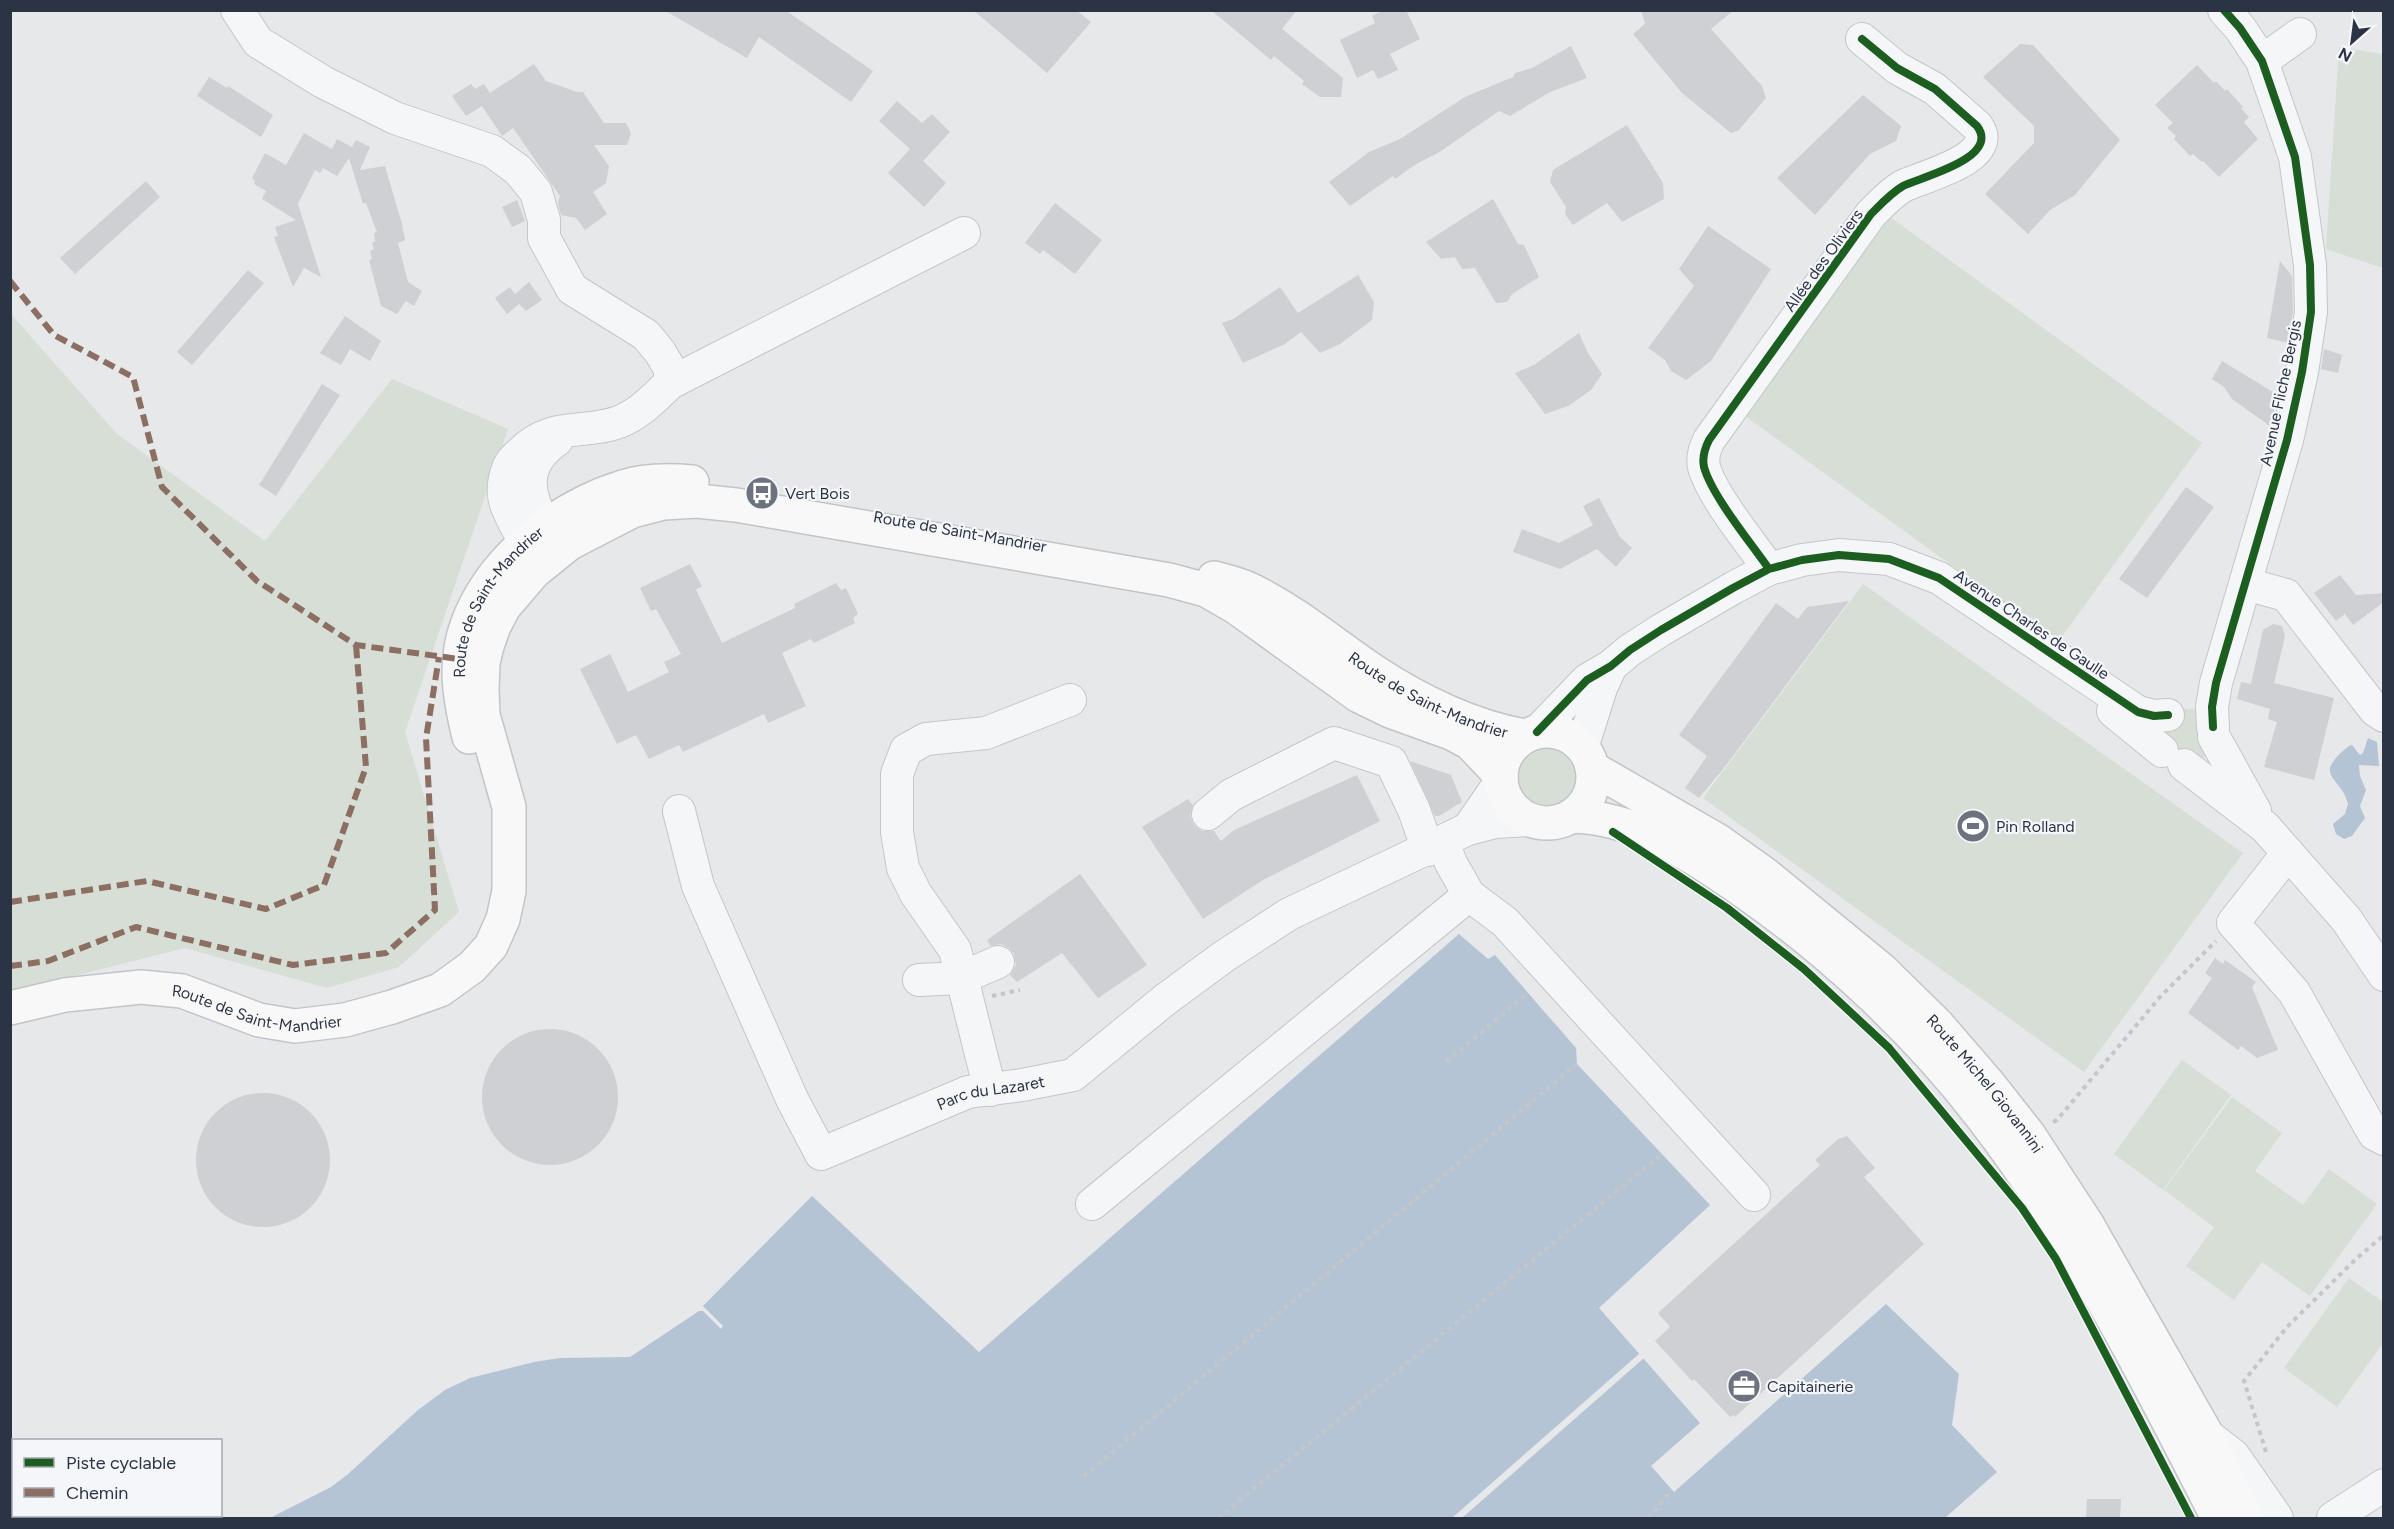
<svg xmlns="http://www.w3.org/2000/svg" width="2394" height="1529" viewBox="0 0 2394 1529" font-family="Figtree,sans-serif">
  <rect width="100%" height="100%" fill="#e6e8ea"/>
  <path fill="#d6ded6" d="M 2339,47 L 2383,54 L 2383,268 L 2326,249 Z
    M 1890,217 L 2202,443 L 2058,642 L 1745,416 Z
    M 10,313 L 117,434 L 265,541 L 392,379 L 508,429 L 405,732 L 459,912 L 399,967 L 327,988 L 185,948 L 11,992 Z
    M 1863,584 L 2243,853 L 2084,1072 L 1703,798 Z
    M 2182,709 L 2192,709 L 2200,712 L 2207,755 L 2201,760 L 2175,762 L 2160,726 Z
    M 1549,731 L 1562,733 L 1573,739 L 1593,784 C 1584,811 1562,828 1533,819 C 1520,814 1511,809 1505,796 C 1502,789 1503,780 1502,773 C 1501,764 1506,750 1514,744 C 1523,738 1539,735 1549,731 Z
    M 2182,1060 L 2231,1095 L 2163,1190 L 2114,1154 Z
    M 2232,1097 L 2282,1133 L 2247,1182 L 2255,1171 L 2303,1205 L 2329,1169 L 2377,1204 L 2310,1296 L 2262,1262 L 2234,1300 L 2186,1266 L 2214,1227 L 2164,1190 Z
    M 2349,1278 L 2383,1302 L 2383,1343 L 2337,1407 L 2284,1368 Z"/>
  <path fill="#b4c4d5" d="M 2368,738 L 2377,742 L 2379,766 L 2359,765 L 2360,776 L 2366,790 L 2360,806 L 2365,818 L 2352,836 L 2344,839 L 2336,834 L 2333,824 L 2345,814 L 2348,804 C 2342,776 2310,777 2349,746 L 2352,745 L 2360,755 L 2363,753 Z
    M 1459,934 L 1488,959 L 1495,955 L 1576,1048 L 1577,1064 L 1710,1205 L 1599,1308 L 1700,1423 L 1651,1466 L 1674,1492 L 1886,1304 L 1959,1374 L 1952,1425 L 1997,1472 L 1945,1518 L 270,1518 L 331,1487 L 347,1475 L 418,1410 L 445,1390 L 470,1378 L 534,1362 L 560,1358 L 630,1357 L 699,1311 L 703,1311 L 721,1329 L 723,1326 L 703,1306 L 812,1196 L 979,1352 Z"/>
  <path fill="#e6e8ea" d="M 1640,1353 L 1644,1358 L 1462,1518 L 1452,1518 Z"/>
  <path fill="#ced0d3" d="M 664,10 L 785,10 L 873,71 L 851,102 L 759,37 L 747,58 Z
    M 973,10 L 1076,10 L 1091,22 L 1047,73 Z
    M 1211,10 L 1297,10 L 1282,29 L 1343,78 L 1341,97 L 1320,97 L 1302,84 L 1304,81 L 1274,56 L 1271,60 Z
    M 1383,10 L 1406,10 L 1420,39 L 1390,54 L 1398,70 L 1378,79 L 1373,70 L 1357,78 L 1340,40 L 1375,23 L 1372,16 Z
    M 1641,10 L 1734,10 L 1711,29 L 1762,86 L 1766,98 L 1738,131 L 1731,133 L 1682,93 L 1633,34 L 1645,24 Z
    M 2020,44 L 2033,45 L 2120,140 L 2075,195 L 2050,210 L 2028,234 L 1985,194 L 2034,143 L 2034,126 L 1983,77 Z
    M 1571,46 L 1587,78 L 1550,92 L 1510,116 L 1499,111 L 1438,153 L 1416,164 L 1395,179 L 1393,176 L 1350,206 L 1329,182 L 1369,152 L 1400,139 L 1465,97 L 1513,77 L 1515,73 L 1532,68 Z
    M 534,64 L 546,81 L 577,92 L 583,92 L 604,123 L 626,123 L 631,133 L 627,145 L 594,145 L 609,166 L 606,183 L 593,192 L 607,214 L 585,230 L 576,218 L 561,215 L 558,203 L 560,196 L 513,128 L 502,136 L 482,106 L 466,116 L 452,96 L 471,84 L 475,89 L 484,84 L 490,93 Z
    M 2197,65 L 2214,83 L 2216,81 L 2225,91 L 2227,89 L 2243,107 L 2241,108 L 2249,117 L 2244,122 L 2258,139 L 2219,177 L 2203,161 L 2202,162 L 2193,154 L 2190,156 L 2174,139 L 2176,136 L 2167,128 L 2173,123 L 2155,105 Z
    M 209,77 L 227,88 L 228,86 L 273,115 L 261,137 L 197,96 Z
    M 1863,95 L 1901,126 L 1896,141 L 1870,154 L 1815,215 L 1777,178 Z
    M 897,101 L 922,123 L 932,114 L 950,132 L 923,161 L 946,183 L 924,207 L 888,173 L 910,149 L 879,121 Z
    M 1627,125 L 1663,183 L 1664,199 L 1622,222 L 1607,203 L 1573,225 L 1565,214 L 1566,207 L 1550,182 L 1553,170 Z
    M 304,133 L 332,149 L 337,139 L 352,147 L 356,140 L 370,147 L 360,170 L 385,166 L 402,224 L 405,240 L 398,243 L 408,282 L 422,291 L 414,306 L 406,301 L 397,314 L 381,306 L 369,260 L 372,259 L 370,251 L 374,249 L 372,243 L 375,241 L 374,233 L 377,232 L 366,203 L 363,204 L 349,158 L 337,176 L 323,168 L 320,173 L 315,170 L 298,204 L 321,277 L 304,268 L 293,287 L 274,237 L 278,236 L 275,227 L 296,220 L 262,199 L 266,191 L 254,184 L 255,181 L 252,178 L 265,153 L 286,165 Z
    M 146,181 L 160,197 L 75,274 L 60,258 Z
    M 1493,199 L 1518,244 L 1524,245 L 1539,277 L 1512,294 L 1507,302 L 1496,303 L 1475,268 L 1462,269 L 1455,257 L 1441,259 L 1426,242 Z
    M 517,200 L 525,221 L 512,227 L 502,207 Z
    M 1055,203 L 1102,240 L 1075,274 L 1043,250 L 1040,254 L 1025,243 Z
    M 1708,226 L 1771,269 L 1711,361 L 1686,380 L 1671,371 L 1665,360 L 1648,348 L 1694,286 L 1679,269 Z
    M 2280,261 L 2292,276 L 2293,311 L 2288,343 L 2267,338 Z
    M 248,270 L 264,283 L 192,365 L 177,352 Z
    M 1358,275 L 1374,302 L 1372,320 L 1340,344 L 1320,353 L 1301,332 L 1285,344 L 1243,363 L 1222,323 L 1233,319 L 1280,287 L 1298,313 Z
    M 529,282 L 542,300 L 526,311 L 519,304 L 507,314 L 495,298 L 510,287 L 515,294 Z
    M 345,316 L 381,341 L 370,361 L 350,349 L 341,365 L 320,353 Z
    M 1579,333 L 1588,353 L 1602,374 L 1591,390 L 1568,406 L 1545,414 L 1515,373 L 1534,365 Z
    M 2324,349 L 2342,355 L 2338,373 L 2321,369 Z
    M 2222,361 L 2278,395 L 2270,426 L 2232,399 L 2224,387 L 2212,379 Z
    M 322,384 L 340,395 L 276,496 L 259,485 Z
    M 2186,487 L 2214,507 L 2147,598 L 2119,579 Z
    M 1599,498 L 1620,537 L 1632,548 L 1616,567 L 1597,549 L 1560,569 L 1513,552 L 1522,529 L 1559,543 L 1593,525 L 1583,506 Z
    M 690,564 L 702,586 L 696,590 L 722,643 L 795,608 L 794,604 L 836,583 L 841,590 L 846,588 L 858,614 L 853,618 L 855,623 L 814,643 L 811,639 L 782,653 L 806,706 L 768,723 L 764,714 L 683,752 L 679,745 L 649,759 L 636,735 L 617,744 L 580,669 L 610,654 L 628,692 L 669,672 L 664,662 L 681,654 L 656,609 L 651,611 L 640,588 Z
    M 2340,575 L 2356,595 L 2384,593 L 2384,602 L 2353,625 L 2345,614 L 2336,621 L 2314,593 Z
    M 1849,601 L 1724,768 L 1699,798 L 1685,788 L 1707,756 L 1679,735 L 1776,603 L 1798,619 L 1807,607 Z
    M 2273,624 L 2282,626 L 2285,636 L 2274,683 L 2334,698 L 2314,780 L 2264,767 L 2277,722 L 2268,719 L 2270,709 L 2237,699 L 2241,682 L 2251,684 L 2263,630 Z
    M 1410,761 L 1451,775 L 1462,802 L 1439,816 L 1435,816 Z
    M 1357,775 L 1380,821 L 1263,880 L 1203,919 L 1142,827 L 1188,799 L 1193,805 L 1190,816 L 1194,825 L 1202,831 L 1214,831 L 1221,841 L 1234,830 Z
    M 1080,874 L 1147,965 L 1098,998 L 1062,953 L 1017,982 L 1010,975 L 1016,965 L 1014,954 L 1009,948 L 1001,944 L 990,946 L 987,940 Z
    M 2215,958 L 2223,964 L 2225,960 L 2256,982 L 2252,987 L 2278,1050 L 2257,1058 L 2241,1046 L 2238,1050 L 2188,1013 L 2212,978 L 2205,973 Z
    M482 1097a68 68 0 1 1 136 0a68 68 0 1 1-136 0Z
    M196 1160a67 67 0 1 1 134 0a67 67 0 1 1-134 0Z
    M 1847,1136 L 1875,1168 L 1864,1177 L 1924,1244 L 1735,1417 L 1733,1415 L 1730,1417 L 1694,1379 L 1692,1381 L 1655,1341 L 1670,1327 L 1658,1313 L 1820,1165 L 1815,1160 L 1838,1139 Z
    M 2087,1499 L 2121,1499 L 2120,1518 L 2086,1518 Z"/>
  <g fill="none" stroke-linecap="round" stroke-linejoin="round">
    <defs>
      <g id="minor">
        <path d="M 237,10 L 258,42 L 323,82 L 395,118 L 492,151 L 518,170 L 536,192 L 544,220 L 544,238 L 572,289 L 646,335 L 660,352 L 670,369 L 670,383"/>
        <path d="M 2262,61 L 2300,34"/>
        <path d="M 549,547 L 540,549 C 521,539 515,526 507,507 C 502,495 503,483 507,471 C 509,463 514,459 520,453 C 551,421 584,435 619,422 C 640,414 654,398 670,383 L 964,233"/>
        <path d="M 538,553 L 545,527 C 527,493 521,465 557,440"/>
        <path d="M 1769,569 C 1751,543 1712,496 1704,467 C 1702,458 1705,448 1709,440 L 1871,214 C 1881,204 1891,193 1903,186 C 1921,177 2001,158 1977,126 L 1935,89 L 1897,68 L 1862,39"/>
        <path d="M 2246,584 L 2286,595 L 2375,710 L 2384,716"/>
        <path d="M 2113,711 L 2162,751"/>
        <path d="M 2213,727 L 2212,707 L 2216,683 L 2287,440 L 2302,372 L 2311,312 L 2310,265 L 2295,157 L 2262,61 L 2240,28 L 2224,10"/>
        <path d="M 1537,732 L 1587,680 L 1611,666 L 1630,650 L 1661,630 L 1733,588 L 1769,569 L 1802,560 L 1839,555 L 1889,559 L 1939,578 L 2138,712 L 2154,716 L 2168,715"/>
        <path d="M 2214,737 L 2255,811"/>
        <path d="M 1582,748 L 1601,688 L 1611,666"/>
        <path d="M 2184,765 L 2265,827 L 2346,919 L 2384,975"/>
        <path id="s1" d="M 679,811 L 698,886 L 792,1099 L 821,1154 L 968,1092 L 1022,1085 L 1073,1075 L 1166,999 L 1223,957 L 1289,914 L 1468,829 L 1495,822 L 1532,820"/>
        <path d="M 1208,814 L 1231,795 L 1334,743 L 1391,762 L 1414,810 L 1428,850"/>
        <path d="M 1468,829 L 1501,781"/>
        <path d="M 1443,843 L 1451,863 L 1469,895 L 1505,922 L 1754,1195"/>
        <path d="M 2288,853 L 2233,923 L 2294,992 L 2374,1134 L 2384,1139"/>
        <path d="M 919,980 L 961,978 L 998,962"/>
        <path d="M 990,1090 L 955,950 L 916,894 L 903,868 L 897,832 L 897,774 L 906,750 L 926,739 L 986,733 L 1070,700"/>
        <path d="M 1092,1204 L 1469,895"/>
        <path d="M 2207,1435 L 2234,1456 L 2277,1518"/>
        <path d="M 2333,1518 L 2384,1485"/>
      </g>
      <g id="major">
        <path id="s2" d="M 1214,578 C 1226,581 1238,584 1249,589 C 1295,611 1333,644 1375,672 C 1419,701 1473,727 1525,736"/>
        <circle cx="1547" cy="777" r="46"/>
        <path id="s3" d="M 469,737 C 460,700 453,663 467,625 C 491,559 558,507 623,487 C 644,480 670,480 692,482"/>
        <path id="s4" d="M 1592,768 L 1717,840 L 1766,875 L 1882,970 L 1937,1024 L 1988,1083 L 2029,1135 L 2087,1224 L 2207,1435 L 2246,1518"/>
        <path d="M 1571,816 C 1637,817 1692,856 1745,892 C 1832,953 1917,1032 1982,1117 C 2077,1240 2148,1380 2218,1518"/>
        <path id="s5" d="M 10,1008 L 65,995 L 141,987 L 182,991 L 259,1020 L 295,1026 L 345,1020 L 392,1007 L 440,990 L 472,967 L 491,946 L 503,919 L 509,891 L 509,807 L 483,715 L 482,689 L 483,663 L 487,646 L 494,626 L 504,607 L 534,572 L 570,543 L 632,511 L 663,503 L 697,501 L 736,505 L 1169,580 L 1206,590 L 1237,608 L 1359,696 L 1390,711 L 1451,733 L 1470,743 L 1501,776"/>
      </g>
    </defs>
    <use href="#minor" stroke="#c4c6c8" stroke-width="34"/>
    <use href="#major" stroke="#c2c5c8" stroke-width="36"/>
    <path stroke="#c5c6ca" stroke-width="4" stroke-dasharray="4.5 4.5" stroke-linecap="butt" d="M 992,996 L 1020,990
      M 1446,1062 L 1528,993
      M 2053,1122 L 2057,1120 L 2160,997 L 2216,941
      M 2266,1452 L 2244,1381 L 2287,1327 L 2356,1259 L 2384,1235
      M 1084,1476 L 1577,1064
      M 1218,1518 L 1662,1154
      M 1648,1518 L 1672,1490"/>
    <use href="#minor" stroke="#f5f6f7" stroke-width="32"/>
    <use href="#major" stroke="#f8f8f8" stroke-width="33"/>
    <path stroke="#8d6e63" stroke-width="6" stroke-dasharray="12 6" stroke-linecap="butt" d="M 10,281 L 54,335 L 133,377 L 162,487 L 257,581 L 356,645 L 459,659
      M 10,902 L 147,881 L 266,909 L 324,885 L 366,767 L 356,645
      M 10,966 L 48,961 L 136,927 L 293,965 L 386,953 L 435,910 L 426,738 L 439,657"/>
    <defs>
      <path id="cycleway" d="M 1769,569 C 1751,543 1712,496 1704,467 C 1702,458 1705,448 1709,440 L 1871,214 C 1881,204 1891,193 1903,186 C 1921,177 2001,158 1977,126 L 1935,89 L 1897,68 L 1862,39
        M 2213,727 L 2212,707 L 2216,683 L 2287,440 L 2302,372 L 2311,312 L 2310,265 L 2295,157 L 2262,61 L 2240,28 L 2224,10
        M 1537,732 L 1587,680 L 1611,666 L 1630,650 L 1661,630 L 1733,588 L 1769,569 L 1802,560 L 1839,555 L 1889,559 L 1939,578 L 2138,712 L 2154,716 L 2168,715
        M 1613,832 L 1727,908 L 1804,969 L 1889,1048 L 2022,1208 L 2056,1259 L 2191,1518"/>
    </defs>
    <use href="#cycleway" stroke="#f4f6f9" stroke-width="11"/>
    <use href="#cycleway" stroke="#1b5e20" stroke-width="8"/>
  </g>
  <defs>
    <symbol id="bus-disc" viewBox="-11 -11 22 22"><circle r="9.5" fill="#6c737f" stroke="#f4f6f9"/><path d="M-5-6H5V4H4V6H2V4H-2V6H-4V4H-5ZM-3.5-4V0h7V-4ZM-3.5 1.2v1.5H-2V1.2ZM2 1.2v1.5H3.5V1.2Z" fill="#fff"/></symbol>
    <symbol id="stadium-disc" viewBox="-11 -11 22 22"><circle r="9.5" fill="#6c737f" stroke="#f4f6f9"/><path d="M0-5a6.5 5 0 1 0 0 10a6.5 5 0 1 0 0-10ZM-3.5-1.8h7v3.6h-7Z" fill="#fff"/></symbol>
    <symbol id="office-disc" viewBox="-11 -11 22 22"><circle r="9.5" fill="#6c737f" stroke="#f4f6f9"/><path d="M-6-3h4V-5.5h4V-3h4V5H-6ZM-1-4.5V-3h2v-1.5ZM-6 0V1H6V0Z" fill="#fff"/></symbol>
  </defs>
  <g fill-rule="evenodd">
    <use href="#bus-disc" x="743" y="474" width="38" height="38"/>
    <use href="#stadium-disc" x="1954" y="807" width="38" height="38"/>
    <use href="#office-disc" x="1725" y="1367" width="38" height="38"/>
  </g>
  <g text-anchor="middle" stroke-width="4.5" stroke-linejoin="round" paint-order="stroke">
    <g font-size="16" fill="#2b3445" stroke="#f4f6f9">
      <text transform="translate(1823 260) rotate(-54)" y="6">Allée des Oliviers</text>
      <text transform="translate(2280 393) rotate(-78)" y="6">Avenue Fliche Bergis</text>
      <text transform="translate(960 531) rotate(10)" y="6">Route de Saint-Mandrier</text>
      <text dy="6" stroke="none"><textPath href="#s3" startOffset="148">Route de Saint-Mandrier</textPath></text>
      <text transform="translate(2032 624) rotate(34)" y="6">Avenue Charles de Gaulle</text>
      <text dy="6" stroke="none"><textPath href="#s2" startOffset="246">Route de Saint-Mandrier</textPath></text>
      <text dy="6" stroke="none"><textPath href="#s5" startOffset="252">Route de Saint-Mandrier</textPath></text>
      <text dy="6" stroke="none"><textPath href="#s4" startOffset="508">Route Michel Giovannini</textPath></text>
      <text dy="6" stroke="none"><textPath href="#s1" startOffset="554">Parc du Lazaret</textPath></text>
    </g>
    <g font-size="16" fill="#2b3445" stroke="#f4f6f9" text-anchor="start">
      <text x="785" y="499">Vert Bois</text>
      <text x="1996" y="832">Pin Rolland</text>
      <text x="1767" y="1392">Capitainerie</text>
    </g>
  </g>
  <rect width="2394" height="1529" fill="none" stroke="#2b3445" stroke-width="24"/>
  <rect x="12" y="1439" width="210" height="78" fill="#f4f6f9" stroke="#a4a8b1" stroke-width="1.5"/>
  <rect x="24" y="1458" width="30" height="9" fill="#1b5e20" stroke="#a4a8b1" stroke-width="1.5"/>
  <text x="66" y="1469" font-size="18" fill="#2b3445">Piste cyclable</text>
  <rect x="24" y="1488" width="30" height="9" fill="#8d6e63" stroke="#a4a8b1" stroke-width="1.5"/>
  <text x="66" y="1499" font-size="18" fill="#2b3445">Chemin</text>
  <g transform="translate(2352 42) rotate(208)" stroke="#f4f6f9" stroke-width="4.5" paint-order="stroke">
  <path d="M0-4.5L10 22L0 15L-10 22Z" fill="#2b3445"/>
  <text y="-9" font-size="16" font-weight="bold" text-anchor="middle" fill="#2b3445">N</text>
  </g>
</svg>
